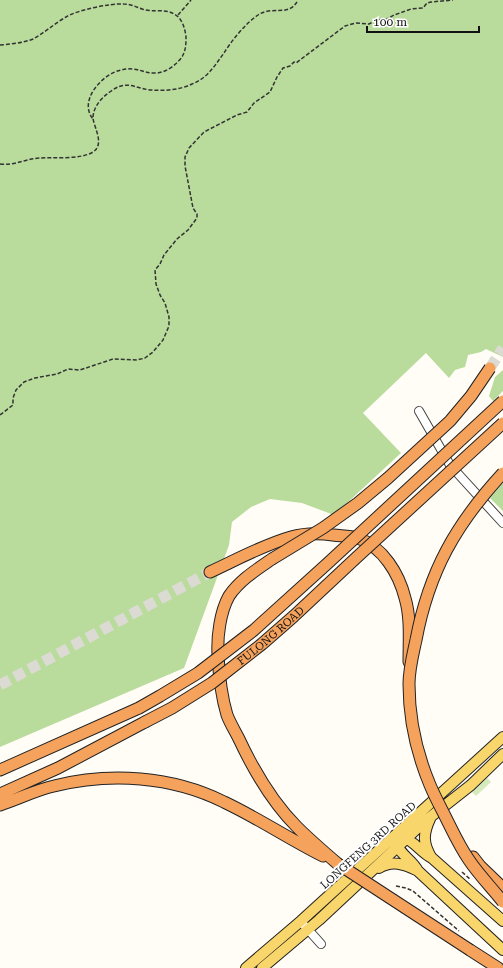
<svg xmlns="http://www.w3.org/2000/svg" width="503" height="968" viewBox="0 0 503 968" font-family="'Roboto Serif',serif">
  <rect width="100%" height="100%" fill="#fffdf5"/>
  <path fill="#d5ebbd" d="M 487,778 L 491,782 L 476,796 L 472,792 Z"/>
  <path fill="#b9dc9c" d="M 0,0 L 503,0 L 503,357 L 486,349 L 481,352 L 468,355 L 465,367 L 455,370 L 449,378 L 426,353 L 363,413 L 401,453 L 334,515 L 302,503 L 270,499 L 251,507 L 232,522 L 229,545 L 184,668 L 0,747 Z
    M 503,370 L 503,391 L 493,401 L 489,396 L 495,377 Z
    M 503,483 L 503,511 L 490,498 Z"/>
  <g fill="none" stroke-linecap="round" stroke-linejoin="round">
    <path stroke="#dbdad3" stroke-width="11" stroke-dasharray="11 5.5" stroke-linecap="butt" d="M 490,368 L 503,348
      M 0,685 L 210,572"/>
    <defs>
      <path id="minor" d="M 419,411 L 450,465 L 503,523
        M 304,925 L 321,944"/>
      <path id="major" d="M 430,819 C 423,834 423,843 431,857
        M 402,837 C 414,840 421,853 432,858 L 503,921
        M 396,841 C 399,855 412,859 418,871 L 503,950
        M 379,868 C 392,860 404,864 416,870
        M 246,968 L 301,921 L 503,737
        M 262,968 L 319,920 L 424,822 L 471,785 L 503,754"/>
      <path id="highway" d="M 272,559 C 256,570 240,580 229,596 C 220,612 217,637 218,655 C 219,675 221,695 227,715 C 230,723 235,731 239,739 C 254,771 272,802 297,827 C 310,840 324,852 338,864
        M 210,572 C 236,560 263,545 291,537 C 305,533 319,533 333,535 C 341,536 350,536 358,538 C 383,547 399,574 405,598 C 411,618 409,641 409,662
        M 0,770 L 139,708
        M 0,794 L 58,768 L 145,722
        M 0,805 C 18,799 36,790 54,786 C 110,772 172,776 224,802 C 258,818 289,839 323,856
        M 473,857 L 480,866 L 503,888
        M 470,950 L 498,968"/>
    </defs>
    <use href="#minor" stroke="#444" stroke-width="10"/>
    <use href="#major" stroke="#222" stroke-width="12"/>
    <use href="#highway" stroke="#222" stroke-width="13"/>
    <path stroke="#333" stroke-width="1.5" stroke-dasharray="4 2" stroke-linecap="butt" d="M 178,15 L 191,0
      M 0,45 C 11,44 23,43 33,39 C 44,33 54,24 66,17 C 77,10 111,3 124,4 C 131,4 136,7 142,9 C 152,13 165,8 174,14 C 182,18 185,28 186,37 C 186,43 186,49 183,55 C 179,63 166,73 156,73 C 143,74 138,66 121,70 C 102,74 78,101 93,119
      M 0,164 C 14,166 25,159 39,158 C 53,157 80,160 93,152 C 105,144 94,128 93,118 C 93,105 105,94 116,88 C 128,81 138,89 151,90 C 164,91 180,90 192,84 C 208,78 215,65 224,53 C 232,40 246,23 258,15 C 272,5 289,18 298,0
      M 0,415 L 13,405 L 13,398 L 16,390 L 24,382 L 35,378 L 57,374 L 68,369 L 80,370 L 113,359 L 137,360 L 145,358 L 153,352 L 163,340 L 169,326 L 169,317 L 165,303 L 160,295 L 156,284 L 155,270 L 160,264 L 164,255 L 177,239 L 188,230 L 197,218 L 197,214 L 193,208 L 185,166 L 185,157 L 189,148 L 204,132 L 237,115 L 247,112 L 254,103 L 270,92 L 277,77 L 283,68 L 290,66 L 294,62 L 296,63 L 345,26 L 356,23 L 369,24 L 376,20 L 387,19 L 394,15 L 411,9 L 423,8 L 427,3 L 431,2 L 453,0
      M 462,872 L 471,880
      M 396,886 L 406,888 L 413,891 L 459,931"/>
    <use href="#minor" stroke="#fff" stroke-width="8"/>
    <use href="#major" stroke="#f9d66b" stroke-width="10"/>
    <use href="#highway" stroke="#f5a25d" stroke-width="11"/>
    <defs>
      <g id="highway-bridge">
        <path d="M 503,473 C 456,524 429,571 416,640 C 413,654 409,669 409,684 C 409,718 417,754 430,785 C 435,797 441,808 447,820 C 454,834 460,847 469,860 C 479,875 492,888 503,902"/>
        <path d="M 272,559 L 323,528 L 358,503 L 388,478 L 450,421 L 471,396 L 490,368"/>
        <path d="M 139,708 L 160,696 L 198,673 L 254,630 L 328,563 L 503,401"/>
        <path id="s1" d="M 145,722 L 172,708 L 212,683 L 262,644 L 294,616 L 356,558 L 503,423"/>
        <path d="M 338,864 L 470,950"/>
      </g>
    </defs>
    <use href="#highway-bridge" stroke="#222" stroke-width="13" stroke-linecap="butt"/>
    <use href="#highway-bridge" stroke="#f5a25d" stroke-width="11"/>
  </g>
  <g text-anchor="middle" stroke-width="4" stroke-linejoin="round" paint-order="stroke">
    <g font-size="11" fill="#111" stroke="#fff">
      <text dy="4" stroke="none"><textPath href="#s1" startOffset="153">FULONG ROAD</textPath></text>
      <text transform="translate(368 845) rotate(-42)" y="4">LONGFENG 3RD ROAD</text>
    </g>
  </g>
  <path d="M367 26v6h112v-6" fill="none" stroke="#111111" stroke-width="2"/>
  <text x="373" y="26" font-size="12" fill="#111111" stroke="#ffffff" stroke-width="3" paint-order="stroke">100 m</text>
</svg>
